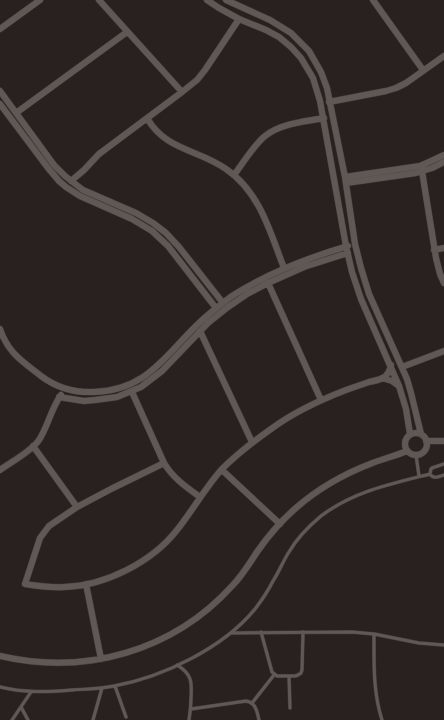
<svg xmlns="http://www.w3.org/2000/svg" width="444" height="720" viewBox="0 0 444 720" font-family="'Fira Sans Condensed',sans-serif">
  <rect width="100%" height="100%" fill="#28211f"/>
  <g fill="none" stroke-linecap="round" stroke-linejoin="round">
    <defs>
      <path id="lane" d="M 416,455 L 419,476
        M 444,464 L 432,468 L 431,469 L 430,474 C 433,479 438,477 444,475
        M 261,632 L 272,672 L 277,676 L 295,676 L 298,675 L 301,673 L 302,670 L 303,632
        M 231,633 L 352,632 L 374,634 L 419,643 L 444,645
        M 374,634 C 374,664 373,692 382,720
        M 177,665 C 192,674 192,682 191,698 C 191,705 190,713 189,720
        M 289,676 L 290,708
        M 115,686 L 126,717
        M 0,687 C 24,693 48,692 72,690 C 86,689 100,689 114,686 C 163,677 223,648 255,609 C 262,600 268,591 273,581 C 279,572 283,561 289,552 C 297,538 309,526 321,516 C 354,491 391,484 430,474
        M 252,703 L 274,675
        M 21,707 L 28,720
        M 191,709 L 246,701 C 256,703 257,711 259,720
        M 12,720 L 31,692
        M 93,720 L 102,688"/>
      <path id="street" d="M 99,0 L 182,92
        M 207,0 L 219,8 L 239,19 L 266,30 L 279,37 L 291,47 L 301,58 L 313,78 L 320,101 L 346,246 L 352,272 L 361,299 L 399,386 L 406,409 L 410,434
        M 226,0 L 270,20 L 291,33 L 309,51 L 321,72 L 327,88 L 345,177 L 355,244 L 361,268 L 369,294 L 407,379 L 411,393 L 421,434
        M 373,0 L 423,70
        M 0,29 L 40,0
        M 0,91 L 54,165 L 65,176 L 83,190 L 136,213 L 153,223 L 166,233 L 179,247 L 223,303
        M 329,102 L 386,91 L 396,88 L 406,83 L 444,56
        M 0,104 L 48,168 L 59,181 L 66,187 L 80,196 L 132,219 L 152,231 L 168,246 L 216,308
        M 16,113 L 127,32
        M 147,118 C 166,151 198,149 226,169 C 260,192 270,232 284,268
        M 422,171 L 436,258 L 440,274 L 444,283
        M 234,175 C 243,163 254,145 265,136 C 281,123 304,122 324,118
        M 345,177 L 420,166 L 429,162 L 444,155
        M 71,181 L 84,170 L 99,154 L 182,92 L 197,80 L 205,70 L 239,19
        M 346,183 L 416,173 L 432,168 L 444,162
        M 434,250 L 444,248
        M 268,283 L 321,400
        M 0,329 C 8,353 22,361 41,376 C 57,388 74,393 94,392 C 146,390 163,358 197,325 C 208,314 220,305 232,296 C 268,273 307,258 348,246
        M 200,331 L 252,442
        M 402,367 L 444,351
        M 382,378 L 392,381 L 399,386
        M 132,392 L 164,463 C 173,478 186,487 200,497
        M 59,397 L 84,401 L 95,400 L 117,397 L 141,387 L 162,371 L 208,323 L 228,307 L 247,294 L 268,283 L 304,267 L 348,253
        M405 444a11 11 0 1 1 22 0a11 11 0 1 1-22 0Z
        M 426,441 L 444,441
        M 33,446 L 77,507
        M 164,463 L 111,489 L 77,507 L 49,526 L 40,538 L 25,584 C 38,586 51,588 64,587 C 105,586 152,562 177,530 C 193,510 205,488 222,469 C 237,454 254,441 271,429 C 294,412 320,400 346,390 C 354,387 361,385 369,382 C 374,381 379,380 383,378 C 388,375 390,370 391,365
        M 0,470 C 11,462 32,451 39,440 C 48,426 51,409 61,395
        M 222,470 L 280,524
        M 86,584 L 101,659
        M 0,656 C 85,676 173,651 232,586 C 242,576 249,564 257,552 C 268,536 282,520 297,507 C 318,489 344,474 370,464 C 382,459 395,456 407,451"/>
    </defs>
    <use href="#lane" stroke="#423d3a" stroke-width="4"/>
    <use href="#street" stroke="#423d3a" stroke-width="7"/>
    <use href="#lane" stroke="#605855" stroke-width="3"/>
    <use href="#street" stroke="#605855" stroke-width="6"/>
  </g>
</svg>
